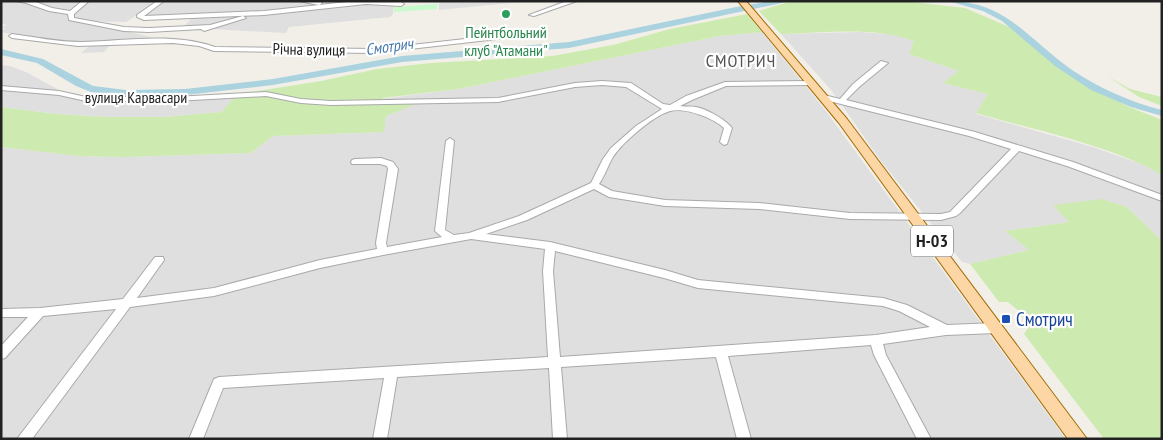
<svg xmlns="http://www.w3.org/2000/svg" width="1163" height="440" viewBox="0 0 1163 440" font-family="'PT Sans Narrow',sans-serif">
  <rect width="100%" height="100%" fill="#f2efe9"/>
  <path fill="#e0dfdf" d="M 1,1 L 160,1 L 126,22 L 84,21 L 155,38 L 150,40 L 113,42 L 104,52 L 81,53 L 93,43 L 38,39 L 1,32 L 5,28 L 1,27 L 7,25 L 1,23 Z
    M 163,1 L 394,1 L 393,14 L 390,17 L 289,27 L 286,33 L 211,29 L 185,25 L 194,16 L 142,16 Z
    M 453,1 L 531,1 L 439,10 L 439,3 Z
    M 762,32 L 825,110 L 1066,439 L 1,439 L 1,147 L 78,156 L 125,157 L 251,153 L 273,136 L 383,132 L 386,116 L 414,104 L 387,104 L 381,99 L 458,89 L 720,36 Z
    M 861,32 L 897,35 L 915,41 L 909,54 L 959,71 L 944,83 L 989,94 L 976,114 L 1093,147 L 1147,166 L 1162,175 L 1162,241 L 1127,207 L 1054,205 L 1070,222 L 1005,231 L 1029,250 L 970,264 L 962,262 L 881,161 L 832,91 L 781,34 Z
    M 1,65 L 10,66 L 26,72 L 70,96 L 104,100 L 149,101 L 239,94 L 221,112 L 164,117 L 106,117 L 58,114 L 1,107 Z"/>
  <path fill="#cdebb0" d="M 792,1 L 903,1 L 965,8 L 1014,29 L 1091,86 L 1127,106 L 1162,120 L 1162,175 C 1111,145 1033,130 976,113 L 988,94 L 943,83 L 959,71 L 909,54 L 914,41 C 873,26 825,33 781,34 L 759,11 Z
    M 747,14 L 762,32 L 720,36 L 458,89 L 382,98 L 387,104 L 416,104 L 386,116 L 384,132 L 273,136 L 251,153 L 125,157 L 78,156 L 1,147 L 1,107 L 57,114 L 106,117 L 164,117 L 221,112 L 238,94 L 321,81 L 377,69 L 431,63 L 552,56 L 613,45 L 670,29 Z
    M 1107,76 L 1130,89 L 1162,97 L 1162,106 L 1139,97 Z
    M 1102,199 L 1127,207 L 1162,241 L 1162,439 L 1104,439 L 1024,334 L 1028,328 L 1020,312 L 1008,302 L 999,302 L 970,264 L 1029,250 L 1005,231 L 1069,222 L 1053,205 Z"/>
  <path fill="#c8facc" d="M 437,4 L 437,9 L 394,12 L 394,7 Z"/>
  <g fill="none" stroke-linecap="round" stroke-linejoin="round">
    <path fill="#aad3df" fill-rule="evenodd" d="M 771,1 L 791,1 L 569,48 L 402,62 L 273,85 L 185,95 L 126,96 L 91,92 L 76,86 L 37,63 L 1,55 L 1,49 L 43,59 L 93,86 L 126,90 L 185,89 L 273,79 L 402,56 L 569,42 L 736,7 Z
      M 948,1 C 1006,1 1029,40 1072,70 C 1099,88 1130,102 1162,110 L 1162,116 L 1131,107 L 1091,90 L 1055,66 L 1002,21 L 983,11 Z"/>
    <defs>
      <path id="minor" d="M 16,1 L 33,1 L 52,8 L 70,11 L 82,1 L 89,1 L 74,14 L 74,18 L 124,27 L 149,28 L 210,25 L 243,16 L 246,18 L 204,31 L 201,29 L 149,32 L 124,31 L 69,20 L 68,14 L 49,11 L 26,3 Z
        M 157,1 L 164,1 L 144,16 L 264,11 L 356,1 L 401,2 L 404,4 L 401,6 L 366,4 L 264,15 L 144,20 L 137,17 L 137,15 Z
        M 299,1 L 319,1 L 322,3 L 319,5 Z
        M 567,1 L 577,1 L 534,16 L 529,15 Z
        M 520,33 L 522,34 L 522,36 L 375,53 L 214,51 L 199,46 L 173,43 L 78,46 L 12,38 L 9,36 L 12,34 C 34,37 58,42 81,42 C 125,41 173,32 215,47 L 375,49 Z
        M 881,61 L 888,63 L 859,87 L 846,100 L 975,132 L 1073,162 L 1162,195 L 1162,201 L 1067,166 L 1019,151 L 960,213 L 956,216 L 941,220 L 850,219 L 759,209 L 665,206 L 609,197 L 594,189 L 527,220 L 486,234 L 550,242 L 665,270 L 698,280 L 883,298 L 907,305 L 947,325 L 996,323 L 1000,325 L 1002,328 L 1000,331 L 996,333 L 946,335 L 883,344 L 886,355 L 931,439 L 917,439 L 874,355 L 871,345 L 728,356 L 751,439 L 737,439 L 716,357 L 561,367 L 567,439 L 553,439 L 549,368 L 397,377 L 387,439 L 373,439 L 384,378 L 223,388 L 203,439 L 189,439 L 214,379 L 219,377 L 548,357 L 543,271 L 545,249 L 471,239 L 383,255 L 320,268 L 214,296 L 130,307 L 32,439 L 17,439 L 116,309 L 43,316 L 5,358 L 1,359 L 1,346 L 28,317 L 1,317 L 1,309 L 40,308 L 123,299 L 155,257 L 163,257 L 164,260 L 137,298 L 214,288 L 320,260 L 377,249 L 376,243 L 388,169 L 387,166 L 380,164 L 352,164 L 351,162 L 352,160 L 355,159 L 381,158 L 393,162 L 398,169 L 386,243 L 387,247 L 442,237 L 435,231 L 446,141 L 450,138 L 454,141 L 445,230 L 454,235 L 469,233 L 519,216 L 591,183 L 603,159 L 611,148 L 636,126 L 662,109 L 626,87 L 602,85 L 575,87 L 498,102 L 331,105 L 301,103 L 266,96 L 174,101 L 86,101 L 59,95 L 1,90 L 1,86 L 59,91 L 86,97 L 174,97 L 266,92 L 301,99 L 331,101 L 498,98 L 575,83 L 602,81 L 631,83 L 663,104 L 670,105 L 686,96 L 725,82 L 811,81 L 815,83 L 814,85 L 726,86 L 692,100 L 680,106 C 687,107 691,106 696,107 C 707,109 726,120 732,128 L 727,144 L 724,145 L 720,142 L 724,128 C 714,118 685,107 670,111 C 653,116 623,142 613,157 C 608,165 605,176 599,184 L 612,191 L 665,200 L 759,203 L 850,213 L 941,214 L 950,212 L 1011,149 L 969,136 L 821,99 L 820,97 L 824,95 L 840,99 L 853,84 ZM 555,251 L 664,278 L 698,288 L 883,306 L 899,311 L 930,327 L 876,335 L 560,357 L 553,271 Z"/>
      <path id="major" d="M 738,1 L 746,1 L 847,119 L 1087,439 L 1068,439 L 839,123 Z"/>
    </defs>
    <use href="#minor" stroke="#a9a9a9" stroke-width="2"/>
    <use href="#major" stroke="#a06b00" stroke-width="2"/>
    <use href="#minor" fill="#fff" fill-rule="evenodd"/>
    <use href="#major" fill="#fcd6a4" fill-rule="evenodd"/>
  </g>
  <circle fill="#2e9e5b" stroke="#fff" stroke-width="2" cx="506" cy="14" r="5"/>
  <rect fill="#1a4fb4" stroke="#fff" stroke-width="2" x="1001" y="314" width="10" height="10" rx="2.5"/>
  <g text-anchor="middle" stroke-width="4.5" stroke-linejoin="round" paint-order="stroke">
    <g font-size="16" fill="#27864d" stroke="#fff">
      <text x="506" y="38">Пейнтбольний<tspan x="506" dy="18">клуб "Атамани"</tspan></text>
    </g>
    <g font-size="16" font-style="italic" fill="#4a7aab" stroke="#fff">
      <text transform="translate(389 46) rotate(-8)" y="6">Смотрич</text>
    </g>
    <g font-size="16" fill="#222" stroke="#fff">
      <text transform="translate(309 49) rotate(1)" y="6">Річна вулиця</text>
      <text x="136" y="103">вулиця Карвасари</text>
    </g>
    <g font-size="18" letter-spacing="1" fill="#555" stroke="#fff">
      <text x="741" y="67">СМОТРИЧ</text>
    </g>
    <rect fill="#fff" stroke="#646464" stroke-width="1" x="911" y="225.5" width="42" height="31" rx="4"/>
    <g font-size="18" font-weight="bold" fill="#222">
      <text x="932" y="247">Н-03</text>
    </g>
    <g font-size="19" fill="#164399" stroke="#fff" text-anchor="start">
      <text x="1016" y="326">Смотрич</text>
    </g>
  </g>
  <rect width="1163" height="440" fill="none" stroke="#222222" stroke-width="5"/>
</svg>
